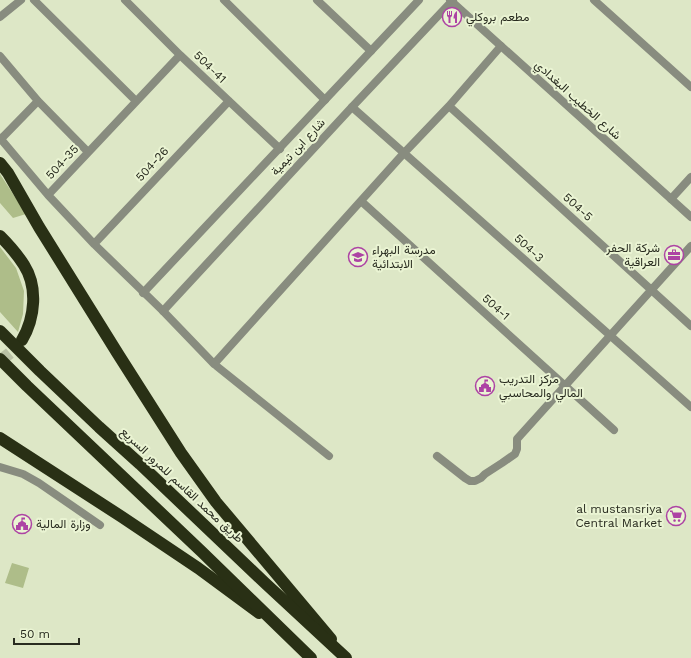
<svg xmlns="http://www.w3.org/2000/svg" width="691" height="658" viewBox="0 0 691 658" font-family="'Work Sans',Vazirmatn,sans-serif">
  <rect width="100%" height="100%" fill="#dde7c6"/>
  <path fill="#aebd89" d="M 0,174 L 26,214 L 13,218 L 0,203 Z
    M 0,247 L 16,268 L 24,291 L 23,314 L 18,332 L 0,312 Z
    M 12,563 L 29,568 L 23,588 L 5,583 Z"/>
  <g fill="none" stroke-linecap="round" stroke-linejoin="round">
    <path stroke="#b9c1a5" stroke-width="12" stroke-dasharray="12 6" stroke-linecap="butt" d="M 0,360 C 9,355 16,348 22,340"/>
    <path stroke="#888c7f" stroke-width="8" d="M 34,0 L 136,101
      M 125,0 L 180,55 L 280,149
      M 224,0 L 325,100
      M 317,0 L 371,51
      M 594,0 L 691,87
      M 0,17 L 21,0
      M 180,55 L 48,195 L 94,244 L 163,311 L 214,364 L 329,456
      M 0,56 L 38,101 L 88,152
      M 449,106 L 691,326
      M 352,107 L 691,407
      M 0,138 L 48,195
      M 1,139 L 38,101
      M 671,199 L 691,177
      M 361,201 L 614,430
      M 94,244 L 229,101
      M 214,364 L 404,153 L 449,106 L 501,46
      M 437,456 L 465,478 L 470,481 L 475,481 L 481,478 L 485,474 L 502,463 L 515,454 L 517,449 L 517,439 L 691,246
      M 0,467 L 23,474 L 39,483 L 100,525"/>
    <path stroke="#888c7f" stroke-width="8" d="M 450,0 L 691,217
      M 143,293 L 419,0
      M 163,311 L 352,107 L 453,0"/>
    <path stroke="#293015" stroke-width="12" d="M 0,163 L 8,173 L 39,227 L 118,354 L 181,453 L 216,502 L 331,639
      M 0,236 C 9,245 17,254 24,265 C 38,287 35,318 22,340
      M 0,438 L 122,517 L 198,568 L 259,613"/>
    <path stroke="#293015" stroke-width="12" d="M 0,331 L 40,371 L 99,427 L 140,464 L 265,583 L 346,658
      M 0,359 L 27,386 L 202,552 L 311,658"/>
  </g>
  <defs>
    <symbol id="restaurant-ring" viewBox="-11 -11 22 22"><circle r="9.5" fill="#eaf4d3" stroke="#ad43a4" stroke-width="1.5"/><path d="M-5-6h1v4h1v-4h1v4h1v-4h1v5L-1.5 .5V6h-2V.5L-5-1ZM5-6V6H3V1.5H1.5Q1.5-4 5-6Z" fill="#ad43a4"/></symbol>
    <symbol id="office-ring" viewBox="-11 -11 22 22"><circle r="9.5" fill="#eaf4d3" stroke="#ad43a4" stroke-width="1.5"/><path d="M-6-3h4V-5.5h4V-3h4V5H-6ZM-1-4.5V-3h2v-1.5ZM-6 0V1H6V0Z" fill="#ad43a4"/></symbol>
    <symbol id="school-ring" viewBox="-11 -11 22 22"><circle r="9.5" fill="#eaf4d3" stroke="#ad43a4" stroke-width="1.5"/><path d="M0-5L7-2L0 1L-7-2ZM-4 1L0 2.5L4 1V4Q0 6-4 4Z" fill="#ad43a4"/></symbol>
    <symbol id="civic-ring" viewBox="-11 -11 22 22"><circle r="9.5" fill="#eaf4d3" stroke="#ad43a4" stroke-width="1.5"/><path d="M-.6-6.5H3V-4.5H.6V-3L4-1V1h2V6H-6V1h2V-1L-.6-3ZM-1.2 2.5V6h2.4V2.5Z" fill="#ad43a4"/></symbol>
    <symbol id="supermarket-ring" viewBox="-11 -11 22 22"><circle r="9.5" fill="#eaf4d3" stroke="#ad43a4" stroke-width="1.5"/><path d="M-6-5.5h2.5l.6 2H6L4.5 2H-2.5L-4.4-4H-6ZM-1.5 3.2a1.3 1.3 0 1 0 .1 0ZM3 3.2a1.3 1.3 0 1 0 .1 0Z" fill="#ad43a4"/></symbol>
  </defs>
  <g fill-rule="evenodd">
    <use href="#restaurant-ring" x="441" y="6" width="22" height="22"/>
    <use href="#office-ring" x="663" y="244" width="22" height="22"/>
    <use href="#school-ring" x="347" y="246" width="22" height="22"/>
    <use href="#civic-ring" x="474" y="375" width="22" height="22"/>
    <use href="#supermarket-ring" x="665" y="505" width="22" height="22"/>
    <use href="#civic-ring" x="11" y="513" width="22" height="22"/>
  </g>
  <g text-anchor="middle" stroke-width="4" stroke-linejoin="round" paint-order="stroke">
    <g font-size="12" fill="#282b1f" stroke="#eaf4d3" text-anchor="start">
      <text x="466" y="21">مطعم بروكلي</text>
      <text x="660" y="252" text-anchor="end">شركة الحفر<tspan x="660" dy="14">العراقية</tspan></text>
      <text x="372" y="254">مدرسة البهراء<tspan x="372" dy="14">الابتدائية</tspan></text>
      <text x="499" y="383">مركز التدريب<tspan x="499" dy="14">المالي والمحاسبي</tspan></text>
      <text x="662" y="513" text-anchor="end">al mustansriya<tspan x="662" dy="14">Central Market</tspan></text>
      <text x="36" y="528">وزارة المالية</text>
    </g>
    <g font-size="12" fill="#282b1f" stroke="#eaf4d3">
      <text transform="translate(210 67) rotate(44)" y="4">504-41</text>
      <text transform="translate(578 100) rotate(42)" y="4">شارع الخطيب البغدادي</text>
      <text transform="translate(298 147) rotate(-47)" y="4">شارع ابن تيمية</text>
      <text transform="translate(62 162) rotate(-47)" y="4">504-35</text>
      <text transform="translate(152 164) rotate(-47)" y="4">504-26</text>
      <text transform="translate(578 207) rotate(42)" y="4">504-5</text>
      <text transform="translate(529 248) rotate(42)" y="4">504-3</text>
      <text transform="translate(496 307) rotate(42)" y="4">504-1</text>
      <text transform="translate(182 485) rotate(43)" y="4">طريق محمد القاسم للمرور السريع</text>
    </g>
  </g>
  <path d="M14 638v6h65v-6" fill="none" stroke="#282b1f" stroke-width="2"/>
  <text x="20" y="638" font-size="12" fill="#282b1f" stroke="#eaf4d3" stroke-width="3" paint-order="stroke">50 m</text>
</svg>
